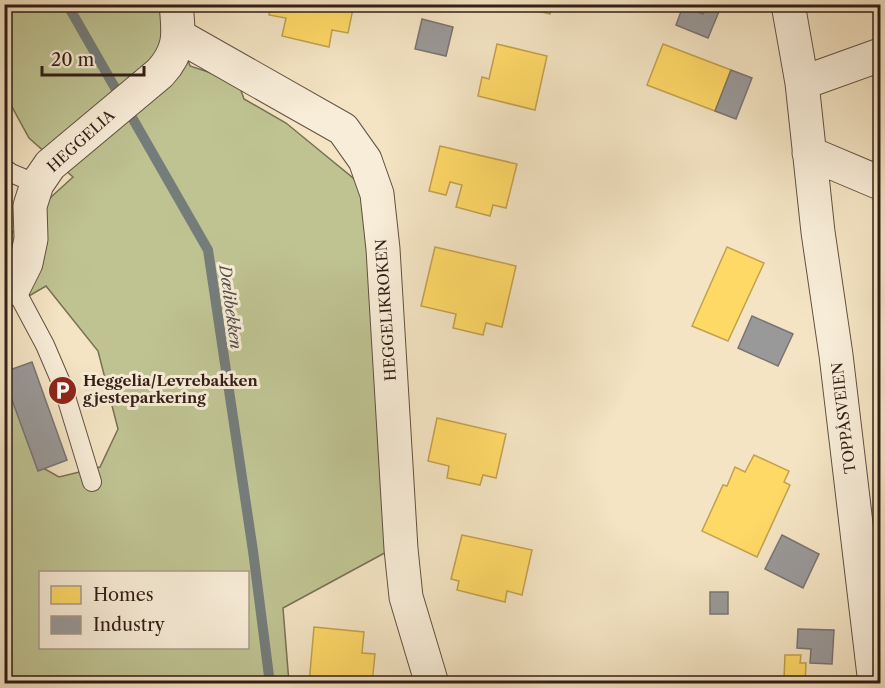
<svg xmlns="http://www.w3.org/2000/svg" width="885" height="688" viewBox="0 0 885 688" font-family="'Libre Caslon Text',serif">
  <rect width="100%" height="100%" fill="#f4e4c3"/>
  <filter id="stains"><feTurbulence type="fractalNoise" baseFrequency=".00333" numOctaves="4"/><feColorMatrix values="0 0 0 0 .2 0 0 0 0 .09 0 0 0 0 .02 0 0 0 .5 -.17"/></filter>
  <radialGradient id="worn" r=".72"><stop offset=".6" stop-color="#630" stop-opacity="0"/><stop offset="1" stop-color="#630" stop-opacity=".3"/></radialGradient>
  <path fill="#bfc392" stroke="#787054" stroke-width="1.5" fill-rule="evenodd" d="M 5,5 L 170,5 L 190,66 L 238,82 L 244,99 L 286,123 L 364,187 L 392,549 L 283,608 L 289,683 L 5,683 L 4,351 L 36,464 L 59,477 L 100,467 L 118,429 L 98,351 L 46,286 L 5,310 L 5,239 L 73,177 L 29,138 L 5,94 ZM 40,572 L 248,572 L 248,648 L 40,648 Z"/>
  <path fill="#ffd966" stroke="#c2a14e" stroke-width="1.5" d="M 271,4 L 354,4 L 348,33 L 332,30 L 329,47 L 282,36 L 286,18 L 269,15 Z
    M 512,4 L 553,4 L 550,14 Z
    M 679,4 L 707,4 L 703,14 Z
    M 497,44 L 547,56 L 535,110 L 478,96 L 482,77 L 489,79 Z
    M 663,44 L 731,70 L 715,111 L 647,85 Z
    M 440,146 L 517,164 L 506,208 L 493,205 L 490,216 L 456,207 L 462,185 L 450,182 L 446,195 L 429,191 Z
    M 435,247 L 516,266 L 502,327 L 486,323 L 483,335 L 453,328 L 456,314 L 421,306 Z
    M 727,247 L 764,263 L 728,341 L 692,326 Z
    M 437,418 L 506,434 L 496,478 L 483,475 L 480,485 L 447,478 L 449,466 L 428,461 Z
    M 754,455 L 789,471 L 784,482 L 790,485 L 757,557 L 702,531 L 723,485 L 727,486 L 735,467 L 745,472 Z
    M 462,535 L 532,550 L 522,595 L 507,591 L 505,602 L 457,590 L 459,581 L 451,579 Z
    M 314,627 L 364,632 L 362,653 L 375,654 L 372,684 L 309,684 Z
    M 785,655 L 801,655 L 800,663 L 806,663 L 805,684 L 762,684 L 762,678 L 784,679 Z"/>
  <path fill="#999" stroke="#7a7472" stroke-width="1.5" d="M 707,4 L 720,9 L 708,38 L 676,25 L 683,6 L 703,14 Z
    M 422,19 L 453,27 L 446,56 L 415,49 Z
    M 731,70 L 752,78 L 736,119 L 715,111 Z
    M 752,316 L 793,334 L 778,366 L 738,348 Z
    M 32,362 L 67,460 L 38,471 L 4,378 L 4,372 Z
    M 782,535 L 819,554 L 803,588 L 765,569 Z
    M 710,592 L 728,592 L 728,614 L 710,614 Z
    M 798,629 L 834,630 L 832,664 L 810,663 L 811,649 L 797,648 Z"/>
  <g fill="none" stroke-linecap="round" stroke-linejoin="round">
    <path stroke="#757d7b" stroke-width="10" d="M 67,4 L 208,250 L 253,551 L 270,684"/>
    <defs>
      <path id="service" d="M 4,168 L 11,173 L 37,184
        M 14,287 L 45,345 L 63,387 L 92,482"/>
      <path id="minor" d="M 788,4 L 802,83 L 818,232 L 836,355 L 875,684
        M 179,36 L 343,129 L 365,160 L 377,194 L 383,249 L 401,549 L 406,597 L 432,684
        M 802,83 L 880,55
        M 809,153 L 880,183
        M 4,290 L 14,287 L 26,263 L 31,239 L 30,206 L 37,184 L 50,165 L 160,73 C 181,50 179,34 176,4"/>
    </defs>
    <use href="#service" stroke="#625041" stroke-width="20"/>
    <use href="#minor" stroke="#625041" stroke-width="35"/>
    <use href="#service" stroke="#f8edd8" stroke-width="18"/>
    <use href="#minor" stroke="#f8edd8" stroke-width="33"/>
  </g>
  <defs>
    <symbol id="parking-disc" viewBox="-11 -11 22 22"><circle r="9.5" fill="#8f2418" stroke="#f8edd8"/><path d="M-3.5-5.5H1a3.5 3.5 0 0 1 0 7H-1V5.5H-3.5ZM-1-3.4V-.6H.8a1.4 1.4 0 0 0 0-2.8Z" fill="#fff"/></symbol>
  </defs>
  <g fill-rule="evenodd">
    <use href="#parking-disc" x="46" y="374" width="33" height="33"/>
  </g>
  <g text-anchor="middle" stroke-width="6" stroke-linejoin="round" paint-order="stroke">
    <g font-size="15" fill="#321e16" stroke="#f8edd8">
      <text transform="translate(81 141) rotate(-42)" y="5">HEGGELIA</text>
      <text transform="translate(386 310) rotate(-94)" y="5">HEGGELIKROKEN</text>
      <text transform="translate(844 418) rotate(-97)" y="5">TOPPÅSVEIEN</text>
    </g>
    <g font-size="15" font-weight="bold" fill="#321e16" stroke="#f8edd8" text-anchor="start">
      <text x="83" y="386">Heggelia/Levrebakken<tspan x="83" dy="17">gjesteparkering</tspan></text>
    </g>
    <g font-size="16" font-style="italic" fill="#534d49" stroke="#f8edd8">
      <text transform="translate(231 307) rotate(82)" y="6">Dælibekken</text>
    </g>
  </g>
  <rect width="885" height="688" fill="none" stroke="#f4e4c3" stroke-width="24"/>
  <rect x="6" y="6" width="873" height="676" fill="none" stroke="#321e16" stroke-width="3"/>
  <rect x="12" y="12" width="861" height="664" fill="none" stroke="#321e16" stroke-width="1.5"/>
  <rect x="39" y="571" width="210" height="78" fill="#f8edd8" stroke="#a99a8a" stroke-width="1.5"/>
  <rect x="51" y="586" width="30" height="18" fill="#ffd966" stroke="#a99a8a" stroke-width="1.5"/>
  <text x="93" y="601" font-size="18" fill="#321e16">Homes</text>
  <rect x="51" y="616" width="30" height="18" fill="#999999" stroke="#a99a8a" stroke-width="1.5"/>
  <text x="93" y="631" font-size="18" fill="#321e16">Industry</text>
  <path d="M42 66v9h102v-9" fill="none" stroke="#321e16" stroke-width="3"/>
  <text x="51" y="66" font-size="18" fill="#321e16" stroke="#f8edd8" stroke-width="4.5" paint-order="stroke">20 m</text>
  <rect width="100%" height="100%" filter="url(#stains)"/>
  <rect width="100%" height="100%" fill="url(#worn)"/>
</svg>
